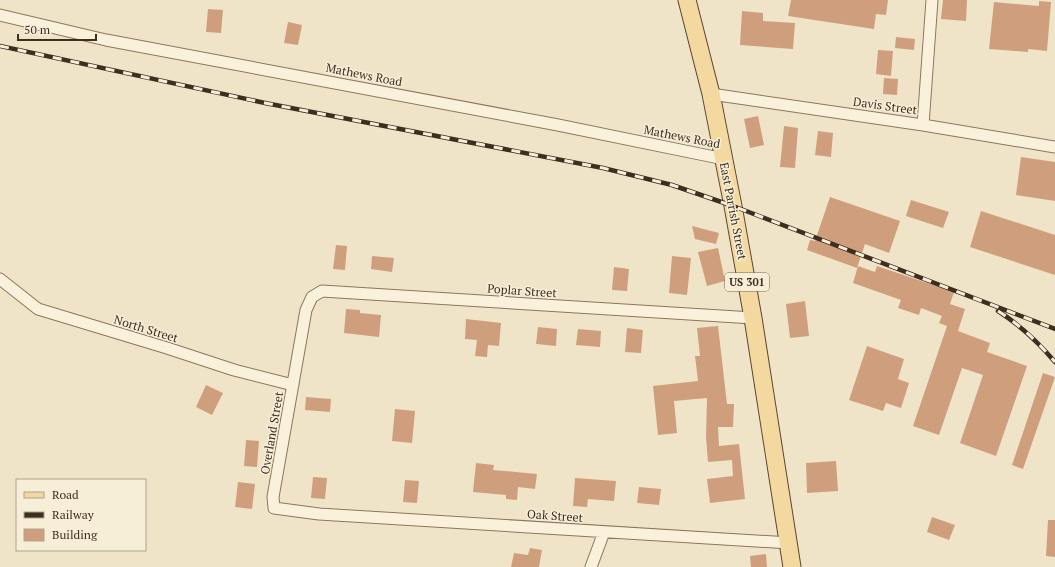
<svg xmlns="http://www.w3.org/2000/svg" width="1055" height="567" viewBox="0 0 1055 567" font-family="'PT Serif',serif">
  <rect width="100%" height="100%" fill="#f0e4c8"/>
  <path fill="#cf9f7d" d="M 791,0 L 888,0 L 886,15 L 876,14 L 874,29 L 788,16 Z
    M 943,0 L 967,0 L 966,21 L 941,19 Z
    M 1039,1 L 1051,2 L 1047,51 L 1028,49 L 1028,52 L 989,49 L 994,2 L 1039,6 Z
    M 208,9 L 223,10 L 221,33 L 206,32 Z
    M 742,11 L 763,13 L 763,21 L 795,23 L 793,49 L 740,45 Z
    M 288,22 L 302,25 L 298,45 L 284,43 Z
    M 896,37 L 915,39 L 914,50 L 895,48 Z
    M 878,50 L 893,51 L 891,76 L 876,74 Z
    M 884,78 L 898,79 L 897,95 L 883,94 Z
    M 758,116 L 764,145 L 750,148 L 744,119 Z
    M 784,126 L 798,128 L 795,168 L 780,167 Z
    M 818,131 L 833,133 L 831,157 L 815,155 Z
    M 1021,157 L 1055,162 L 1055,201 L 1016,195 Z
    M 830,197 L 900,221 L 889,253 L 865,244 L 857,268 L 807,250 L 810,240 L 815,241 Z
    M 911,200 L 949,212 L 943,228 L 906,216 Z
    M 981,211 L 1055,235 L 1055,275 L 970,247 Z
    M 692,226 L 719,233 L 716,244 L 695,239 Z
    M 336,245 L 347,246 L 345,270 L 333,269 Z
    M 718,248 L 725,281 L 707,286 L 698,252 Z
    M 372,256 L 394,258 L 392,272 L 371,269 Z
    M 672,256 L 691,258 L 687,295 L 669,293 Z
    M 858,266 L 875,272 L 877,266 L 954,292 L 950,304 L 965,309 L 958,331 L 990,343 L 987,352 L 1027,366 L 996,456 L 960,443 L 983,375 L 962,368 L 939,435 L 913,426 L 947,326 L 939,323 L 942,316 L 921,308 L 919,315 L 898,308 L 901,300 L 853,283 Z
    M 614,267 L 629,269 L 627,291 L 612,290 Z
    M 805,301 L 809,336 L 790,338 L 786,304 Z
    M 346,309 L 360,310 L 360,313 L 381,315 L 379,337 L 344,333 Z
    M 466,319 L 501,323 L 499,346 L 488,345 L 487,357 L 475,356 L 477,340 L 465,339 Z
    M 718,326 L 727,404 L 734,404 L 733,427 L 718,427 L 719,446 L 739,444 L 745,499 L 710,503 L 707,479 L 733,476 L 732,460 L 708,462 L 706,437 L 707,398 L 674,401 L 677,433 L 658,435 L 653,386 L 698,381 L 695,356 L 700,356 L 697,328 Z
    M 538,327 L 557,329 L 556,346 L 536,344 Z
    M 627,328 L 643,330 L 641,353 L 625,352 Z
    M 578,329 L 601,331 L 600,347 L 576,345 Z
    M 867,346 L 904,359 L 898,379 L 909,383 L 901,408 L 886,403 L 883,411 L 849,400 Z
    M 1043,373 L 1055,377 L 1023,469 L 1012,465 Z
    M 206,385 L 223,393 L 212,415 L 196,407 Z
    M 306,397 L 331,399 L 330,412 L 305,410 Z
    M 395,409 L 415,411 L 412,443 L 392,441 Z
    M 246,440 L 259,441 L 257,467 L 244,466 Z
    M 836,461 L 838,491 L 807,493 L 806,463 Z
    M 476,463 L 494,465 L 493,470 L 537,474 L 535,489 L 518,487 L 517,500 L 506,499 L 506,495 L 473,492 Z
    M 313,477 L 327,478 L 325,499 L 311,498 Z
    M 575,478 L 616,481 L 614,501 L 588,499 L 587,507 L 573,506 Z
    M 405,480 L 419,481 L 417,503 L 403,502 Z
    M 238,482 L 255,484 L 252,509 L 235,507 Z
    M 639,487 L 661,489 L 659,505 L 637,503 Z
    M 932,517 L 955,525 L 949,540 L 927,532 Z
    M 1048,520 L 1055,520 L 1055,557 L 1046,556 Z
    M 530,548 L 542,550 L 539,567 L 511,567 L 514,553 L 528,555 Z
    M 766,554 L 767,567 L 751,567 L 750,556 Z"/>
  <g fill="none" stroke-linecap="round" stroke-linejoin="round">
    <defs>
      <path id="street" d="M 0,15 L 106,40 L 558,125 L 724,159
        M 711,94 L 923,125 L 1055,147
        M 923,125 L 932,0
        M 0,279 L 38,309 L 167,348 L 234,370 L 293,385
        M 753,318 L 322,291 L 312,297 L 306,310 L 273,497 L 274,508 L 319,514 L 790,543
        M 591,567 L 604,532"/>
      <path id="primary" d="M 687,0 L 711,94 L 733,206 L 753,318 L 792,567"/>
    </defs>
    <use href="#street" stroke="#8d765c" stroke-width="13"/>
    <use href="#primary" stroke="#5b4430" stroke-width="19"/>
    <use href="#street" stroke="#faf1dc" stroke-width="11"/>
    <use href="#primary" stroke="#f3d9a0" stroke-width="17"/>
    <defs>
      <path id="rail" d="M 0,46 L 265,103 L 603,168 L 672,185 L 733,206 L 1055,329
        M 998,311 C 1020,325 1038,342 1055,362"/>
    </defs>
    <use href="#rail" stroke="#3d2e20" stroke-width="4.5"/>
    <use href="#rail" stroke="#f7eed8" stroke-width="3" stroke-dasharray="9" stroke-linecap="butt"/>
  </g>
  <g text-anchor="middle" stroke-width="3" stroke-linejoin="round" paint-order="stroke">
    <rect fill="#f7eed8" stroke="#756857" stroke-width="1" x="725" y="273" width="44" height="18" rx="3"/>
    <g font-size="11" font-weight="bold" fill="#3d2e20">
      <text x="747" y="286">US 301</text>
    </g>
    <g font-size="12" fill="#3d2e20" stroke="#f7eed8">
      <text transform="translate(364 75) rotate(11)" y="4">Mathews Road</text>
      <text transform="translate(885 106) rotate(8)" y="4">Davis Street</text>
      <text transform="translate(682 137) rotate(11)" y="4">Mathews Road</text>
      <text transform="translate(733 211) rotate(79)" y="4">East Parrish Street</text>
      <text transform="translate(522 291) rotate(4)" y="4">Poplar Street</text>
      <text transform="translate(146 329) rotate(17)" y="4">North Street</text>
      <text transform="translate(272 433) rotate(-80)" y="4">Overland Street</text>
      <text transform="translate(555 516) rotate(4)" y="4">Oak Street</text>
    </g>
  </g>
  <rect x="16" y="479" width="130" height="72" fill="#f7eed8" stroke="#ada18e"/>
  <rect x="24" y="492" width="20" height="6" fill="#f3d9a0" stroke="#ada18e"/>
  <text x="52" y="499" font-size="12" fill="#3d2e20">Road</text>
  <rect x="24" y="512" width="20" height="6" fill="#3d2e20" stroke="#ada18e"/>
  <text x="52" y="519" font-size="12" fill="#3d2e20">Railway</text>
  <rect x="24" y="529" width="20" height="12" fill="#cf9f7d" stroke="#ada18e"/>
  <text x="52" y="539" font-size="12" fill="#3d2e20">Building</text>
  <path d="M18 34v6h78v-6" fill="none" stroke="#3d2e20" stroke-width="2"/>
  <text x="24" y="34" font-size="12" fill="#3d2e20" stroke="#f7eed8" stroke-width="3" paint-order="stroke">50 m</text>
</svg>
